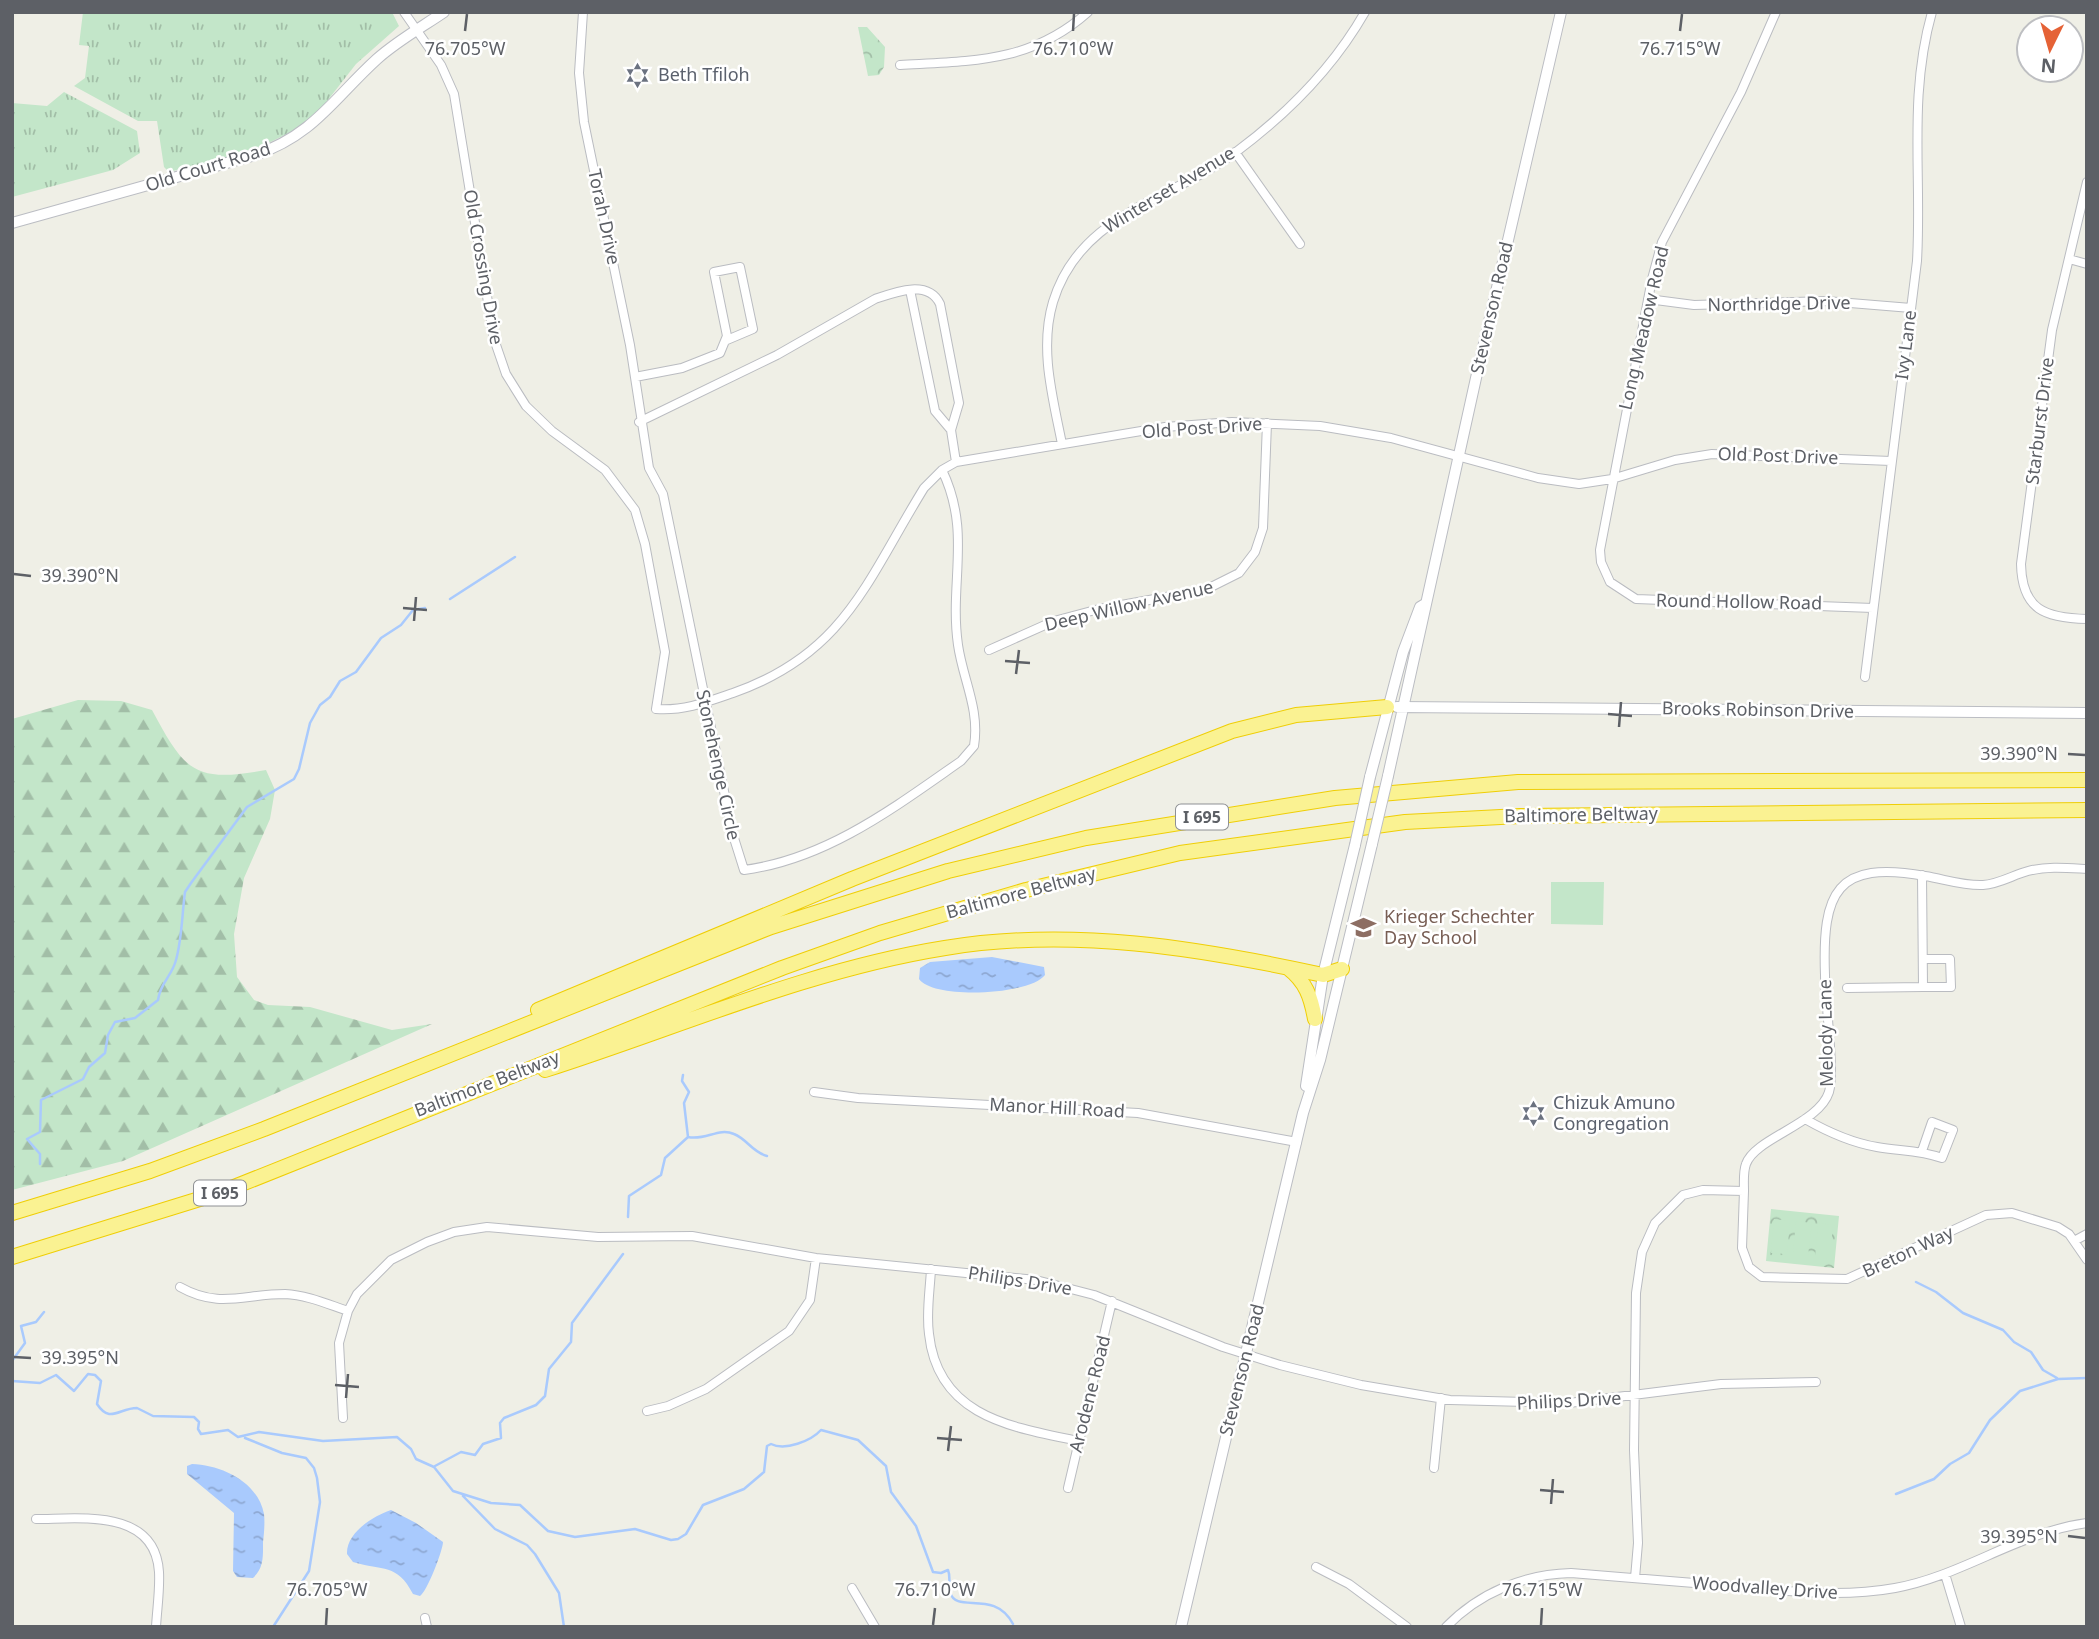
<svg xmlns="http://www.w3.org/2000/svg" width="2099" height="1639" viewBox="0 0 2099 1639" font-family="'Noto Sans',sans-serif">
  <defs>
    <pattern id="grass-tufts" width="24" height="20" patternUnits="userSpaceOnUse" patternTransform="scale(1.75)"><rect width="24" height="20" fill="#c3e6c9"/><path d="M3 7l-1-3M5 7V3M7 7l1-3M15 17l-1-3M17 17v-4M19 17l1-3" fill="none" stroke="#a2bea7"/></pattern>
    <pattern id="forest-firs" width="22" height="20" patternUnits="userSpaceOnUse" patternTransform="scale(1.75)"><rect width="22" height="20" fill="#c3e6c9"/><path d="M5 1l3.5 6h-7zM16 11l3.5 6h-7z" fill="#a2bea7"/></pattern>
    <pattern id="park-crowns" width="20" height="18" patternUnits="userSpaceOnUse" patternTransform="scale(1.75)"><rect width="20" height="18" fill="#c3e6c9"/><path d="M2 6a3 3 0 1 1 6 0M12 15a3 3 0 1 1 6 0" fill="none" stroke="#a2bea7"/></pattern>
    <pattern id="water-ripples" width="26" height="14" patternUnits="userSpaceOnUse" patternTransform="scale(1.75)"><rect width="26" height="14" fill="#a9cafd"/><path d="M2 4q2-2 4 0t4 0M15 11q2-2 4 0t4 0" fill="none" stroke="#8da7d1"/></pattern>
  </defs>
  <rect width="100%" height="100%" fill="#efefe6"/>
  <path fill="url(#grass-tufts)" d="M 83,12 L 392,12 L 399,26 L 356,64 L 317,114 L 297,129 L 250,152 L 169,172 L 164,167 L 157,121 L 138,121 L 74,86 L 85,78 L 89,46 L 79,45 Z
    M 64,92 L 137,131 L 140,153 L 113,170 L 12,197 L 12,103 L 47,106 Z"/>
  <path fill="url(#forest-firs)" d="M 78,700 L 121,701 L 152,710 C 185,772 195,783 266,770 L 275,790 L 270,819 L 244,878 L 234,934 L 237,977 L 254,1000 L 268,1005 L 310,1007 L 392,1030 L 432,1024 L 123,1161 L 12,1190 L 12,719 Z"/>
  <path fill="url(#park-crowns)" d="M 858,27 L 867,27 L 885,47 L 884,67 L 879,75 L 868,76 Z
    M 1771,1209 L 1839,1216 L 1834,1268 L 1766,1261 Z"/>
  <path fill="#c3e6c9" d="M 1551,882 L 1604,882 L 1603,925 L 1551,924 Z
    M 1774,1219 L 1790,1221 L 1787,1254 L 1771,1253 Z
    M 1796,1221 L 1812,1223 L 1808,1256 L 1805,1256 L 1805,1261 L 1796,1261 L 1796,1255 L 1793,1255 Z
    M 1818,1223 L 1833,1225 L 1830,1258 L 1827,1258 L 1826,1263 L 1818,1263 L 1818,1258 L 1815,1257 Z"/>
  <path fill="url(#water-ripples)" d="M 992,957 L 1044,967 L 1045,975 C 1030,995 934,1000 919,979 L 920,968 L 930,962 Z
    M 192,1464 C 222,1465 258,1482 264,1514 C 265,1523 264,1534 263,1542 C 263,1556 264,1568 253,1578 L 237,1577 L 233,1571 L 234,1513 L 187,1474 L 187,1466 Z
    M 391,1510 L 416,1523 L 443,1542 C 443,1550 427,1592 420,1596 L 413,1594 C 397,1563 383,1571 353,1562 L 347,1554 C 346,1533 373,1516 391,1510 Z"/>
  <g fill="none" stroke-linecap="round" stroke-linejoin="round">
    <path stroke="#a9cafd" stroke-width="2.5" d="M 450,599 L 515,557
      M 683,1075 L 682,1081 L 689,1092 L 684,1103 L 688,1137
      M 688,1137 C 706,1141 718,1127 734,1134 C 747,1139 752,1152 767,1156
      M 40,1164 L 40,1154 L 27,1139 L 40,1132 L 41,1100 L 83,1079 L 89,1067 L 105,1053 L 108,1035 L 115,1022 L 135,1018 L 158,1000 C 160,983 172,976 176,960 C 182,939 182,914 185,892 L 191,883 L 247,807 L 294,779 L 299,769 L 310,723 L 320,705 L 330,697 L 340,681 L 356,672 L 381,638 L 401,625 L 413,610 L 425,608
      M 628,1217 L 629,1196 L 661,1175 L 665,1158 L 688,1137
      M 1916,1282 L 1936,1292 L 1963,1313 L 2003,1330 L 2014,1342 L 2031,1352 L 2043,1370 L 2057,1378
      M 12,1361 L 25,1343 L 21,1326 L 36,1322 L 44,1312
      M 12,1381 L 40,1383 L 56,1375 L 74,1391 L 88,1374 L 95,1375 L 101,1381 L 97,1404 C 110,1424 119,1408 137,1408 L 153,1416 L 194,1417 L 199,1422 L 198,1429 L 201,1434 L 228,1430 L 238,1437 L 259,1432 L 323,1441 L 397,1437 L 411,1449 L 416,1459 L 434,1467 L 453,1491 L 491,1503 L 520,1505 L 548,1531 L 575,1537 L 635,1529 L 671,1540 L 678,1539 L 686,1534 L 703,1505 L 744,1489 L 764,1472 L 767,1446 L 771,1444 C 785,1451 811,1441 821,1430 L 858,1440 L 886,1466 L 891,1492 L 916,1526 L 933,1572 L 941,1573 L 948,1570 C 951,1577 948,1584 950,1592 C 956,1615 994,1588 1013,1624
      M 245,1438 L 282,1453 L 306,1458 L 314,1468 L 317,1478 L 320,1502 L 309,1571 L 273,1627
      M 435,1466 L 461,1452 L 475,1455 L 483,1444 L 501,1438 L 500,1423 L 504,1418 L 536,1405 L 545,1396 L 549,1369 L 571,1342 L 572,1323 L 623,1254
      M 1896,1494 L 1934,1479 L 1950,1464 L 1969,1453 L 1990,1420 L 2020,1391 L 2058,1379 L 2087,1378
      M 463,1496 L 495,1529 L 527,1545 L 535,1554 L 559,1593 L 564,1627"/>
    <defs>
      <path id="street" d="M 404,12 L 441,65 L 454,94 L 494,339 L 506,374 L 526,406 L 552,431 L 605,470 L 635,510 L 645,544 L 665,652 L 656,709 C 684,711 707,702 733,693 C 845,654 867,580 924,488 L 942,470 L 956,462 L 1165,427 L 1232,422 L 1320,426 L 1391,438 L 1538,478 L 1579,484 L 1612,479 L 1675,460 L 1712,454 L 1891,461
        M 583,12 L 579,73 L 584,122 L 630,345 L 649,468 L 663,494 L 733,835 L 744,870 C 827,859 895,807 961,761 L 974,746 C 980,709 963,680 958,645 C 949,582 972,532 942,470
        M 1776,12 L 1741,92 L 1662,242 L 1652,279 L 1600,550 L 1601,562 L 1610,582 L 1636,599 L 1873,608
        M 900,65 C 972,61 1031,63 1088,12
        M 1235,152 L 1300,244
        M 2087,182 L 2052,330 L 2021,564 C 2022,610 2045,618 2087,619
        M 2069,259 L 2087,264
        M 910,290 L 935,411 L 951,430
        M 1648,299 L 1694,305 L 1826,301 L 1911,308
        M 635,377 L 682,368 L 720,353 L 727,336 L 714,272 L 740,267 L 753,329 L 727,340
        M 639,422 L 777,355 L 875,299 C 895,292 928,279 940,304 L 959,403 L 951,430 L 956,462
        M 1062,444 C 1053,398 1039,349 1053,302 C 1080,213 1170,201 1236,152 C 1287,114 1333,68 1365,12
        M 989,650 L 1054,621 L 1099,609 L 1205,590 L 1239,573 L 1255,552 L 1263,528 L 1267,423
        M 1865,677 L 1917,261 C 1922,175 1908,97 1932,12
        M 1923,959 L 1950,959 L 1951,987 L 1923,987
        M 1847,988 L 1923,987 L 1922,875
        M 814,1092 L 858,1098 L 1138,1113 L 1297,1142
        M 1805,1119 C 1826,1131 1853,1143 1877,1147 C 1900,1151 1920,1150 1942,1158 L 1953,1130 L 1932,1122 L 1922,1151
        M 1744,1191 L 1742,1248 L 1749,1267 L 1762,1277 L 1847,1279 L 1986,1215 L 2012,1213 L 2058,1227 L 2069,1234 L 2087,1260
        M 2074,1241 L 2087,1234
        M 931,1269 C 930,1290 926,1313 929,1334 C 938,1417 1012,1427 1078,1441
        M 180,1287 C 219,1309 244,1294 285,1294 C 307,1295 327,1304 348,1311
        M 647,1411 L 668,1406 L 706,1389 L 789,1331 L 810,1300 L 816,1258
        M 343,1418 L 339,1343 L 348,1311 L 357,1294 L 391,1260 L 427,1242 L 454,1232 L 487,1227 L 598,1237 L 692,1236 L 816,1258 L 1036,1280 L 1094,1295 L 1223,1347 L 1280,1365 L 1361,1385 L 1450,1400 L 1569,1403 L 1721,1384 L 1816,1382
        M 1434,1468 L 1441,1398
        M 1068,1488 L 1112,1301
        M 36,1519 C 80,1519 155,1508 159,1572 C 160,1590 157,1609 156,1627
        M 1316,1567 L 1349,1584 L 1407,1627
        M 1945,1574 L 1961,1627
        M 1635,1578 L 1638,1543 L 1634,1450 L 1636,1293 L 1642,1252 L 1655,1223 L 1683,1195 L 1703,1190 L 1744,1191 C 1744,1182 1743,1172 1746,1164 C 1755,1138 1819,1124 1829,1092 C 1835,1071 1825,1001 1825,975 C 1822,892 1836,860 1925,876 C 1944,879 1964,886 1983,885 C 1999,884 2013,875 2028,871 C 2047,866 2068,868 2087,869
        M 852,1588 L 875,1627
        M 425,1618 L 427,1627
        M 1446,1627 C 1479,1593 1524,1574 1571,1573 C 1624,1577 1678,1582 1731,1586 C 1786,1591 1840,1598 1895,1588 C 1962,1576 2019,1532 2087,1523"/>
      <path id="secondary" d="M 12,223 L 255,155 C 314,135 334,98 377,59 C 397,41 422,27 444,12
        M 1397,707 L 2087,713
        M 1388,776 L 1476,378 L 1561,12
        M 1370,777 L 1403,652 L 1420,607 L 1425,604
        M 1306,1086 L 1323,975 L 1355,845
        M 1181,1627 L 1303,1113 L 1320,1060 L 1372,844"/>
      <path id="highway" d="M 1288,968 C 1306,982 1311,997 1315,1019
        M 538,1010 L 852,879 L 1232,731 L 1296,715 L 1387,707
        M 545,1070 C 677,1028 807,970 945,948 C 1072,927 1199,948 1323,975 L 1342,969
        M 12,1213 L 150,1171 L 264,1129 L 771,927 L 948,871 L 1086,838 L 1335,798 L 1518,782 L 2087,780
        M 12,1257 L 219,1193 L 782,968 L 880,933 L 1026,890 L 1180,853 L 1405,822 L 1520,816 L 2087,810"/>
    </defs>
    <use href="#street" stroke="#babcc1" stroke-width="10"/>
    <use href="#secondary" stroke="#bbbdc3" stroke-width="12"/>
    <use href="#highway" stroke="#efce06" stroke-width="16"/>
    <use href="#street" stroke="#fff" stroke-width="8"/>
    <use href="#secondary" stroke="#fff" stroke-width="10"/>
    <use href="#highway" stroke="#faf292" stroke-width="14"/>
    <defs>
      <path id="secondary-bridge" d="M 1372,844 L 1388,776
        M 1355,845 L 1370,777"/>
    </defs>
    <use href="#secondary-bridge" stroke="#bbbdc3" stroke-width="12" stroke-linecap="butt"/>
    <use href="#secondary-bridge" stroke="#fff" stroke-width="10"/>
  </g>
  <path fill="none" stroke="#5d6066" stroke-width="2.5" d="M 465,31 L 467,14M 1073,31 L 1074,14M 1680,31 L 1682,14M 14,574 L 31,576M 403,608 L 427,610M 414,621 L 416,597M 1005,661 L 1030,663M 1016,674 L 1019,650M 1608,714 L 1632,716M 1619,727 L 1621,702M 2068,754 L 2085,755M 14,1357 L 31,1358M 335,1385 L 359,1387M 346,1398 L 348,1374M 937,1438 L 962,1440M 948,1451 L 951,1426M 1540,1490 L 1564,1492M 1551,1504 L 1553,1479M 2068,1536 L 2085,1538M 326,1625 L 327,1608M 933,1625 L 935,1608M 1541,1625 L 1542,1608"/>
  <defs>
    <symbol id="synagogue-bare" viewBox="-9 -9 18 18"><path d="M0-6.5L5.6 3.2H-5.6ZM0 6.5L5.6-3.2H-5.6Z" fill="#6b7280" stroke="#fff" stroke-width="2.5" paint-order="stroke"/></symbol>
    <symbol id="school-bare" viewBox="-9 -9 18 18"><path d="M0-5L7-2L0 1L-7-2ZM-4 1L0 2.5L4 1V4Q0 6-4 4Z" fill="#8d6e63" stroke="#fff" stroke-width="2.5" paint-order="stroke"/></symbol>
  </defs>
  <g fill-rule="evenodd">
    <use href="#synagogue-bare" x="620" y="58" width="35" height="35"/>
    <use href="#school-bare" x="1346" y="910" width="35" height="35"/>
    <use href="#synagogue-bare" x="1516" y="1096" width="35" height="35"/>
  </g>
  <g text-anchor="middle" stroke-width="5" stroke-linejoin="round" paint-order="stroke">
    <g fill="#fff" stroke="#8e9094" stroke-width="2">
      <rect x="1176" y="804.5" width="52" height="25" rx="5"/>
      <rect x="194" y="1180.5" width="52" height="25" rx="5"/>
    </g>
    <g font-size="16" font-weight="bold" fill="#5d6066">
      <text x="1202" y="823">I 695</text>
      <text x="220" y="1199">I 695</text>
    </g>
    <g font-size="18" fill="#5b616d" stroke="#fff" text-anchor="start">
      <text x="658" y="81">Beth Tfiloh</text>
      <text x="1553" y="1109">Chizuk Amuno<tspan x="1553" dy="21">Congregation</tspan></text>
    </g>
    <g font-size="18" fill="#5d6066" stroke="#fff">
      <text transform="translate(208 167) rotate(-17)" y="6">Old Court Road</text>
      <text transform="translate(1169 190) rotate(-31)" y="6">Winterset Avenue</text>
      <text transform="translate(604 217) rotate(78)" y="6">Torah Drive</text>
      <text transform="translate(483 267) rotate(80)" y="6">Old Crossing Drive</text>
      <text transform="translate(1779 304) rotate(-1)" y="6">Northridge Drive</text>
      <text transform="translate(1492 308) rotate(-77)" y="6">Stevenson Road</text>
      <text transform="translate(1644 328) rotate(-77)" y="6">Long Meadow Road</text>
      <text transform="translate(1906 345) rotate(-83)" y="6">Ivy Lane</text>
      <text transform="translate(2040 421) rotate(-83)" y="6">Starburst Drive</text>
      <text transform="translate(1202 428) rotate(-4)" y="6">Old Post Drive</text>
      <text transform="translate(1778 456) rotate(2)" y="6">Old Post Drive</text>
      <text transform="translate(1739 602) rotate(1)" y="6">Round Hollow Road</text>
      <text transform="translate(1129 606) rotate(-13)" y="6">Deep Willow Avenue</text>
      <text transform="translate(1758 710) rotate(1)" y="6">Brooks Robinson Drive</text>
      <text transform="translate(718 765) rotate(78)" y="6">Stonehenge Circle</text>
      <text transform="translate(1581 815) rotate(-1)" y="6">Baltimore Beltway</text>
      <text transform="translate(1021 893) rotate(-15)" y="6">Baltimore Beltway</text>
      <text transform="translate(1826 1033) rotate(-91)" y="6">Melody Lane</text>
      <text transform="translate(487 1084) rotate(-21)" y="6">Baltimore Beltway</text>
      <text transform="translate(1057 1108) rotate(3)" y="6">Manor Hill Road</text>
      <text transform="translate(1908 1252) rotate(-25)" y="6">Breton Way</text>
      <text transform="translate(1020 1281) rotate(9)" y="6">Philips Drive</text>
      <text transform="translate(1242 1370) rotate(-76)" y="6">Stevenson Road</text>
      <text transform="translate(1090 1394) rotate(-76)" y="6">Arodene Road</text>
      <text transform="translate(1569 1401) rotate(-3)" y="6">Philips Drive</text>
      <text transform="translate(1765 1588) rotate(4)" y="6">Woodvalley Drive</text>
    </g>
    <g font-size="18" fill="#785e54" stroke="#fff" text-anchor="start">
      <text x="1384" y="923">Krieger Schechter<tspan x="1384" dy="21">Day School</tspan></text>
    </g>
  </g>
  <g font-size="18" text-anchor="middle" fill="#5d6066" stroke="#fff" stroke-width="5" stroke-linejoin="round" paint-order="stroke">
    <text x="465" y="55">76.705°W</text>
    <text x="1073" y="55">76.710°W</text>
    <text x="1680" y="55">76.715°W</text>
    <text x="80" y="582">39.390°N</text>
    <text x="2019" y="760">39.390°N</text>
    <text x="80" y="1364">39.395°N</text>
    <text x="2019" y="1543">39.395°N</text>
    <text x="327" y="1596">76.705°W</text>
    <text x="935" y="1596">76.710°W</text>
    <text x="1542" y="1596">76.715°W</text>
  </g>
  <rect width="2099" height="1639" fill="none" stroke="#5d6066" stroke-width="28"/>
  <g transform="translate(2050 49) rotate(185)"><circle r="33" fill="#ffffff" stroke="#bebfc2" stroke-width="2"/>
  <path d="M0-5L12 26L0 18L-12 26Z" fill="#e56236"/>
  <text y="-10" font-size="19" font-weight="bold" text-anchor="middle" fill="#5d6066">N</text>
  </g>
</svg>
